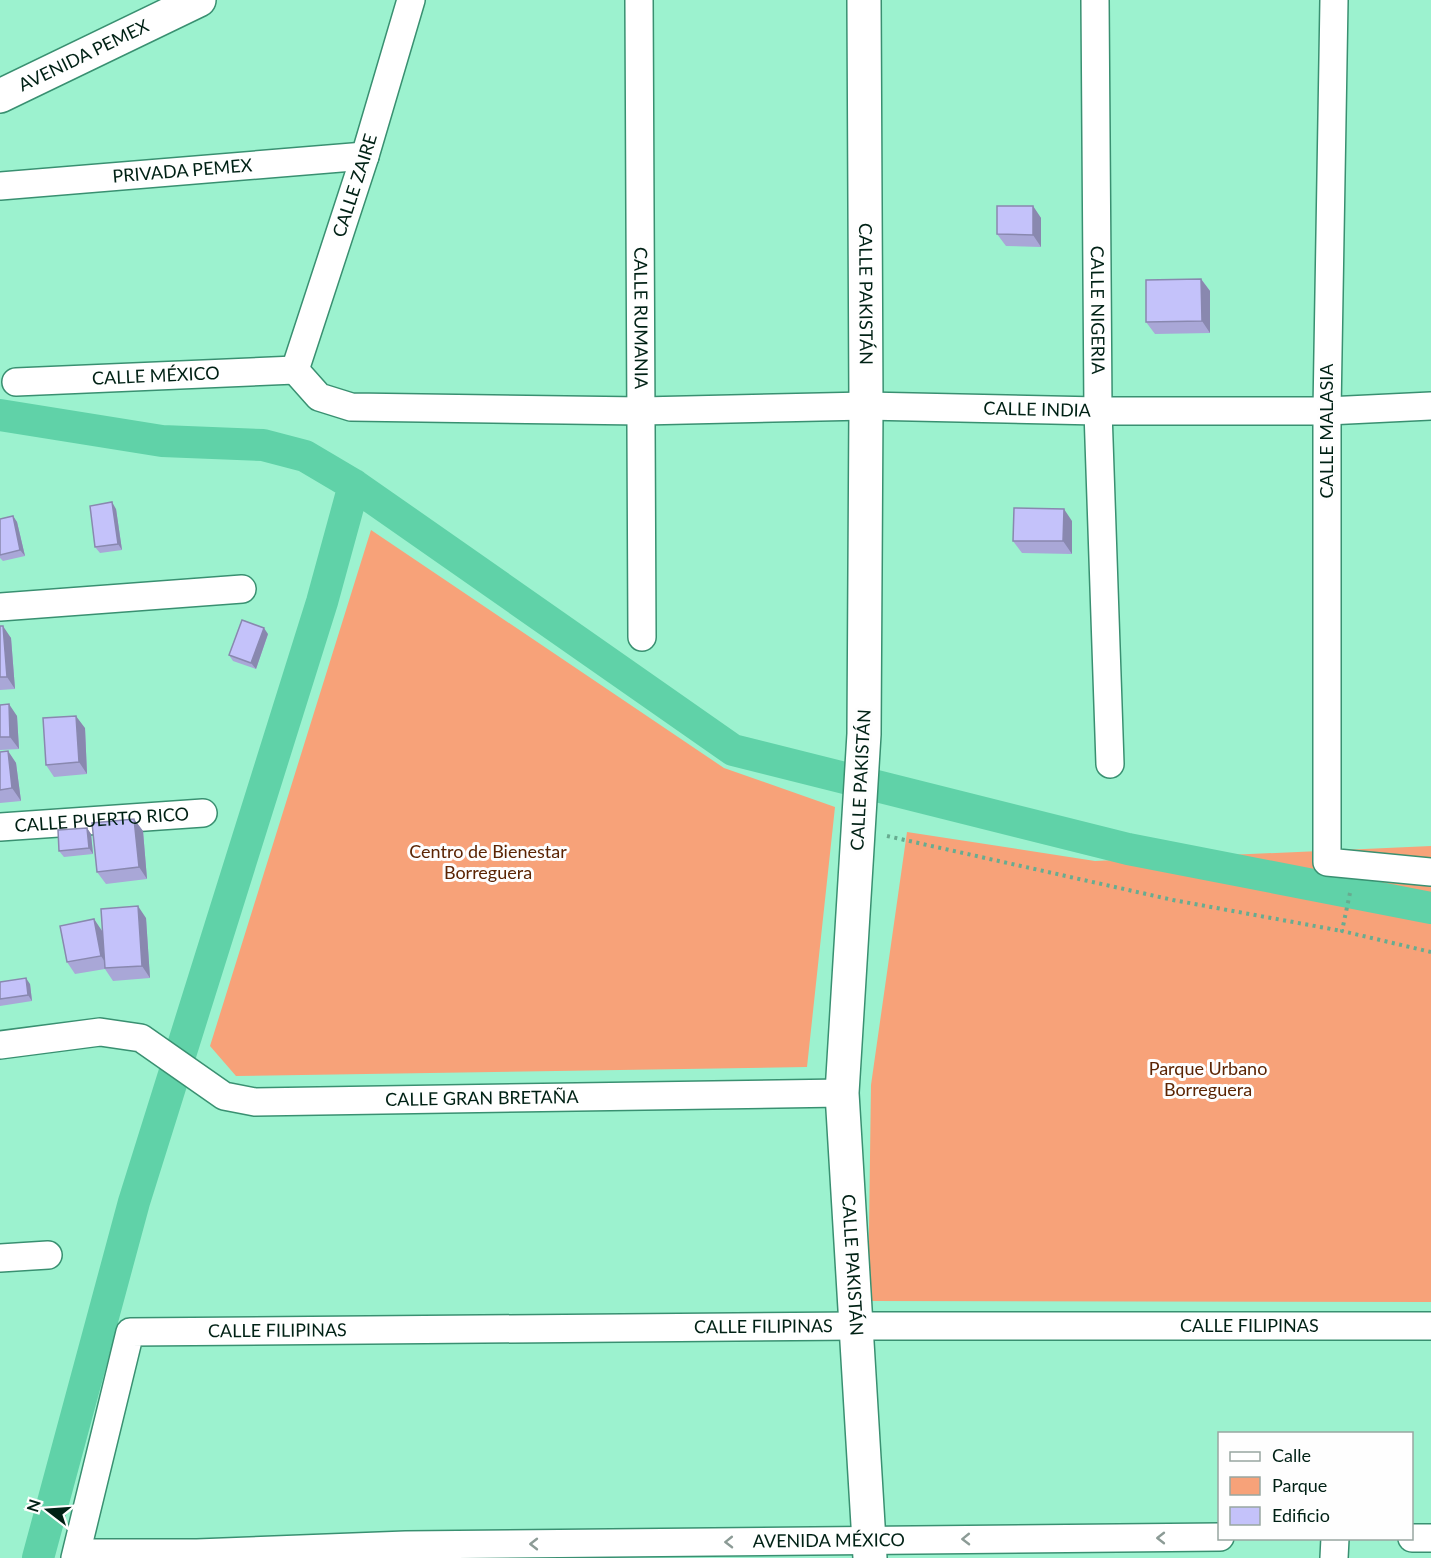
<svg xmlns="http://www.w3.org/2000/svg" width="1431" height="1558" viewBox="0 0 1431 1558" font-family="Lato,sans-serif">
  <rect width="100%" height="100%" fill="#9cf2cf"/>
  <path fill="#f7a279" d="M 371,530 L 724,768 L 835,807 L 807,1067 L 236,1076 L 210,1046 Z
    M 907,832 L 1095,861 L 1431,846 L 1431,1302 L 868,1301 L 871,1085 Z"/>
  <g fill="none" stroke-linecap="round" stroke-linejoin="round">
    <path stroke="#60d2a8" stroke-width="32" d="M 0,415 L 162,441 L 263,445 L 305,456 L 354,485 L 733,750 L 1128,849 L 1431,908
      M 38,1558 L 134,1202 L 322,602 L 354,485"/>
    <defs>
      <g id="minor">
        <path id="s1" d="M 639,0 L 642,637"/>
        <path id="s2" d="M 1095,0 L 1098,411 L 1110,764"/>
        <path d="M 1334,0 L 1327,411 L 1327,862 L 1431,872"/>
        <path id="s3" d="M 0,186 L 365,156"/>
        <path id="s4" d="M 295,370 L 319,397 L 351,407 L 642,411 L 866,406 L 1098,411 L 1327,411 L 1431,406"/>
        <path id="s5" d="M 295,370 L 365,156 L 411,0"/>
        <path id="s6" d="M 16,382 L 295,370"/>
        <path d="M 0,607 L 242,589"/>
        <path id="s7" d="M 0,827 L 203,813"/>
        <path id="s8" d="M 0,1045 L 100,1032 L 141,1038 L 224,1096 L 255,1102 L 842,1093"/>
        <path d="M 0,1258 L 48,1255"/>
        <path d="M 1412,1538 L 1431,1538"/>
        <path id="s9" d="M 77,1553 L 197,1553 L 406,1545 L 1220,1537"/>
        <path id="s10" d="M 75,1558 L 130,1332 L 856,1326 L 1431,1326"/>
        <path d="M 1334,1558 L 1335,1538"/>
      </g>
      <g id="tertiary">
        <path id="s11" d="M 864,0 L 866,406 L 864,734 L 842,1093 L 870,1558"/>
        <path id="s12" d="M 0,96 L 199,0"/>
      </g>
    </defs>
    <use href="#minor" stroke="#399071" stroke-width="30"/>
    <use href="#tertiary" stroke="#399071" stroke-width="36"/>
    <path stroke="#67ac90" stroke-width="4" stroke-dasharray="3 4.5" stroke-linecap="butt" d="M 887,836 L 1173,900 L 1342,931
      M 1350,893 L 1342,931 L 1431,952"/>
    <use href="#minor" stroke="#fff" stroke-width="27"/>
    <use href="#tertiary" stroke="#fff" stroke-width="33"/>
  </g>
  <path fill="#a9a7d7" d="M 1033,206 L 1041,218 L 1041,247 L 1006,246 L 997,234 Z
    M 1201,279 L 1210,291 L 1210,333 L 1155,334 L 1146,322 Z
    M 116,509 L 122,550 L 100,553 L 95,547 Z
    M 13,516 L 17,522 L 25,556 L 3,561 L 0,558 L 0,519 Z
    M 1072,521 L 1072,554 L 1022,553 L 1013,541 Z
    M 0,626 L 11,638 L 15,689 L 0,690 Z
    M 268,634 L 256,669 L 233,661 L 229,655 Z
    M 0,705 L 17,716 L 19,749 L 0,750 Z
    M 85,728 L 87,774 L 54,777 L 46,765 Z
    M 8,751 L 16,763 L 21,801 L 0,803 L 0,752 Z
    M 134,819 L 143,831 L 147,879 L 106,884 L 97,872 Z
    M 87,828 L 91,834 L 93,854 L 64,857 L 59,851 Z
    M 146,918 L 150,978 L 113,981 L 105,969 L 75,974 L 67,962 L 94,919 L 102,931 Z
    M 0,982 L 30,984 L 32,1001 L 0,1006 Z"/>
  <path fill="#8988af" d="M 1033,206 L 1041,218 L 1041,247 L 1033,235 Z
    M 1201,279 L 1210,291 L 1210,333 L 1202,321 Z
    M 112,502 L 116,509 L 122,550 L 118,544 Z
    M 1064,509 L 1072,521 L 1072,554 L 1063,541 Z
    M 13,516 L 17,522 L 25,556 L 20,550 Z
    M 3,626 L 11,638 L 15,689 L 7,677 Z
    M 264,628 L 268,634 L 256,669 L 251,663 Z
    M 9,704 L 17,716 L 19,749 L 10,737 Z
    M 76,716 L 85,728 L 87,774 L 79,762 Z
    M 8,751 L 16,763 L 21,801 L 12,788 Z
    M 134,819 L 143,831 L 147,879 L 139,867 Z
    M 87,828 L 91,834 L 93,854 L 89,848 Z
    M 138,906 L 146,918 L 150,978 L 142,966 Z
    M 94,919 L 102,931 L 109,968 L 101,956 Z
    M 26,978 L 30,984 L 32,1001 L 28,995 Z"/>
  <path fill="#c4c2fa" stroke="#8988af" stroke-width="1.5" d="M 997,206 L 1033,206 L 1033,235 L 997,234 Z
    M 1201,279 L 1202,321 L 1146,322 L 1146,280 Z
    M 112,502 L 118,544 L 95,547 L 90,506 Z
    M 1014,508 L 1064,509 L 1063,541 L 1013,541 Z
    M 13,516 L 20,550 L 0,555 L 0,519 Z
    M 242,620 L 264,628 L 251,663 L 229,655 Z
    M 0,626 L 3,626 L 7,677 L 0,677 Z
    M 9,704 L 10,737 L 0,737 L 0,705 Z
    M 76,716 L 79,762 L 46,765 L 43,718 Z
    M 8,751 L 12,788 L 0,790 L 0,752 Z
    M 134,819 L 139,867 L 97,872 L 92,823 Z
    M 87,828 L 89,848 L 59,851 L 58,830 Z
    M 138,906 L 142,966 L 105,968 L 101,909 Z
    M 94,919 L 101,956 L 67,962 L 60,926 Z
    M 26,978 L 28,995 L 0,999 L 0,982 Z"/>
  <defs><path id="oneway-chevron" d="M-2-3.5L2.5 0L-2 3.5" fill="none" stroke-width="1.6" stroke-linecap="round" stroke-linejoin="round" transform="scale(1.5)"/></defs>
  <g stroke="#8c9b96">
    <use href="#oneway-chevron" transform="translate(1161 1538) rotate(180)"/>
    <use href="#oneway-chevron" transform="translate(966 1539) rotate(179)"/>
    <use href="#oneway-chevron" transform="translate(729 1542) rotate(179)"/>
    <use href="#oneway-chevron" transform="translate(534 1544) rotate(180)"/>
  </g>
  <g text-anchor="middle" stroke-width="6" stroke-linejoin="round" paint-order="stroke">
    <g font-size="18" fill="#002115" stroke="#fefefe">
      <text dy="6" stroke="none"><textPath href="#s12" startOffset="93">AVENIDA PEMEX</textPath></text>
      <text dy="6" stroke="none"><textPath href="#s3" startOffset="183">PRIVADA PEMEX</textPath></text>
      <text dy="6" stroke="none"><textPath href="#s5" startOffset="194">CALLE ZAIRE</textPath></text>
      <text dy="6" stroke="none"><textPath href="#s11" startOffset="294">CALLE PAKISTÁN</textPath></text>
      <text dy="6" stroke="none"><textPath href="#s2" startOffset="310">CALLE NIGERIA</textPath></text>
      <text dy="6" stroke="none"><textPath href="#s1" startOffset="318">CALLE RUMANIA</textPath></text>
      <text dy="6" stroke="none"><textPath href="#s6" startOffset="140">CALLE MÉXICO</textPath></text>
      <text dy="6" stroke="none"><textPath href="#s4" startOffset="756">CALLE INDIA</textPath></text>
      <text transform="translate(1327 431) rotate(-90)" y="6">CALLE MALASIA</text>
      <text transform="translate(861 780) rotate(-87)" y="6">CALLE PAKISTÁN</text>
      <text dy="6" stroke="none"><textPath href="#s7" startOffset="102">CALLE PUERTO RICO</textPath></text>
      <text dy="6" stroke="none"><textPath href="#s8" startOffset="502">CALLE GRAN BRETAÑA</textPath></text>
      <text dy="6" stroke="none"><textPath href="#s11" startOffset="1266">CALLE PAKISTÁN</textPath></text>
      <text dy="6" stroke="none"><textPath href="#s10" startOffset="1352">CALLE FILIPINAS</textPath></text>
      <text dy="6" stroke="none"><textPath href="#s10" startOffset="866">CALLE FILIPINAS</textPath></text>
      <text dy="6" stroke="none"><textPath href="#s10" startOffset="380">CALLE FILIPINAS</textPath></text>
      <text dy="6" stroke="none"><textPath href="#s9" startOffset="752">AVENIDA MÉXICO</textPath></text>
    </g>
    <g font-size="18" fill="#5b2403" stroke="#fefefe">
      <text x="488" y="858">Centro de Bienestar<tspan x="488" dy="21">Borreguera</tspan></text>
      <text x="1208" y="1075">Parque Urbano<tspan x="1208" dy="21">Borreguera</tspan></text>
    </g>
  </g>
  <rect x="1218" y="1432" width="195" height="108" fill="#fefefe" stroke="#98a6a1" stroke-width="1.5"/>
  <rect x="1230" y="1452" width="30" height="9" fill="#ffffff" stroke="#98a6a1" stroke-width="1.5"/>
  <text x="1272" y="1462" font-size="18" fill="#002115">Calle</text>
  <rect x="1230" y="1477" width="30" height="18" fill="#f7a279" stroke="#98a6a1" stroke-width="1.5"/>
  <text x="1272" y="1492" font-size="18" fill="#002115">Parque</text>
  <rect x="1230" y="1507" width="30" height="18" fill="#c4c2fa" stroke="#98a6a1" stroke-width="1.5"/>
  <text x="1272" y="1522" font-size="18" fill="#002115">Edificio</text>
  <g transform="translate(48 1510) rotate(287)" stroke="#fefefe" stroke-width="4.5" paint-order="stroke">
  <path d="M0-4.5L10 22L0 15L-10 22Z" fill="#002115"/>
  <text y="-9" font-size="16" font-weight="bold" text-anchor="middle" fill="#002115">N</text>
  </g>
</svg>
